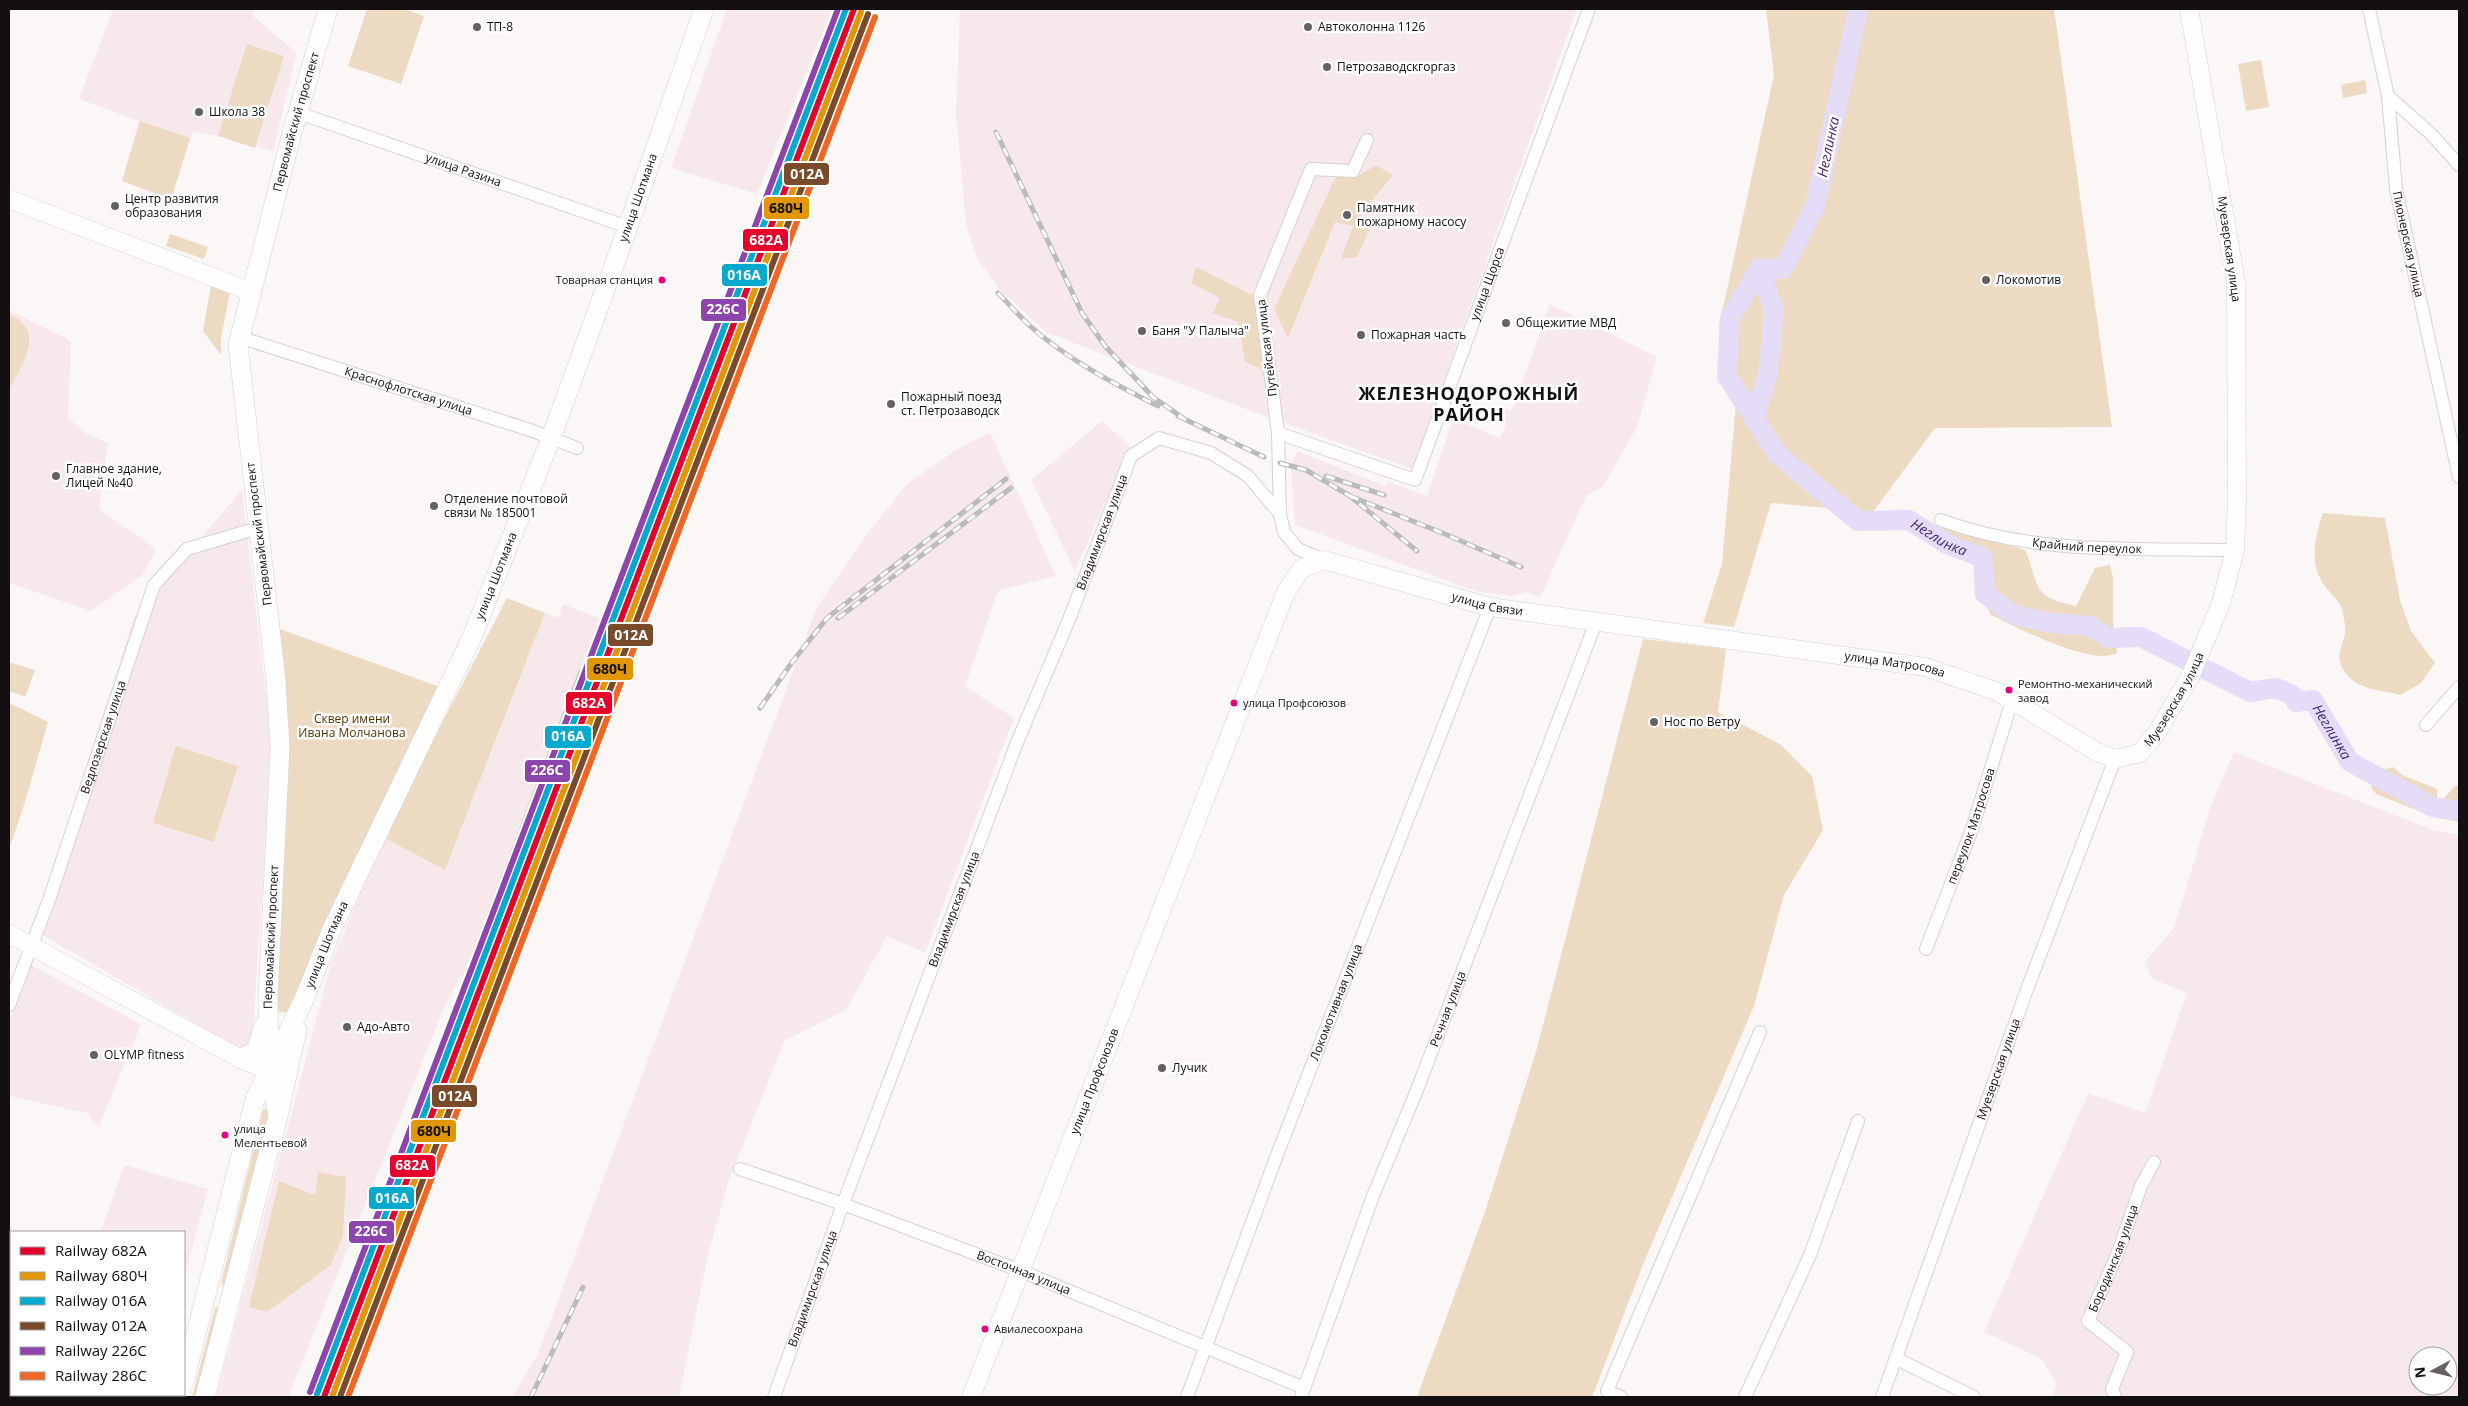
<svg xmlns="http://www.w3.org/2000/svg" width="2468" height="1406" viewBox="0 0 2468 1406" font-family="'Open Sans',sans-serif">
  <rect width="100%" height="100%" fill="#fbf7f7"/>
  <path fill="#f7e9eb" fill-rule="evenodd" d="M 113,9 L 254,9 L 253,16 L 297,53 L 273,151 L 218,136 L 193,132 L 171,199 L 122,181 L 139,121 L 79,99 Z
    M 727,9 L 832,9 L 757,194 L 671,168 Z
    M 960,9 L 1577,9 L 1412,469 L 1267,417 L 1066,340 L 1046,332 L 1000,290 L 977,258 L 966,224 L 956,114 Z
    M 1550,304 L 1657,357 L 1637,427 L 1603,486 L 1586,496 L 1540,598 L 1527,592 L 1514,596 L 1478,592 L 1295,525 L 1291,466 L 1297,451 L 1386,486 L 1388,482 L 1427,496 L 1453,419 L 1500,438 L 1507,422 L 1500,418 L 1505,408 L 1512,411 Z
    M 9,310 L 71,341 L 68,418 L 87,434 L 108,443 L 99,509 L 156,549 L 142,576 L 91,611 L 9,583 Z
    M 1102,421 L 1130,446 L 1075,571 L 1031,480 Z
    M 990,432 L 1056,576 L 998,591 L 965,686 L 1014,718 L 925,953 L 887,936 L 846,1010 L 784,1041 L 728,1183 L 708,1255 L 680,1392 L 681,1397 L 512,1397 L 538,1354 L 817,607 L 870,530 L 908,483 L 956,450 Z
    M 242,490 L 272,743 L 253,1032 L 248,1045 L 238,1048 L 34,930 L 134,617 Z
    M 563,604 L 608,622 L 470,978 L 461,975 L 444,1008 L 288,1397 L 216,1397 L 331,964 L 383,837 L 445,870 L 545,613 L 558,618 Z
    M 2234,752 L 2433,830 L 2459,835 L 2459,1397 L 2052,1397 L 2057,1385 L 2042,1359 L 1984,1332 L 2088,1093 L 2145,1113 L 2187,993 L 2152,979 L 2145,962 L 2174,928 L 2211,805 ZM 2418,1356 L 2448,1356 L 2448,1386 L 2418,1386 Z
    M 29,964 L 141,1024 L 99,1127 L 87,1113 L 9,1096 L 9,1021 Z
    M 124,1165 L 208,1189 L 184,1278 L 184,1232 L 101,1232 Z"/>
  <path fill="#eddac3" d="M 367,9 L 404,9 L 424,16 L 401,84 L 348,66 Z
    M 1766,9 L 2054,9 L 2112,427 L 1935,428 L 1873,512 L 1771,503 L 1734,627 L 1703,623 L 1722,564 L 1738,380 L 1719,326 L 1774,75 Z
    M 247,44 L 284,56 L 255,148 L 218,136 Z
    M 2261,60 L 2269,107 L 2246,111 L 2238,64 Z
    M 2365,80 L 2367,93 L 2343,98 L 2341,85 Z
    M 140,121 L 190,138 L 171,199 L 122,181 Z
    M 1376,165 L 1393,175 L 1361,214 L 1369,230 L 1357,257 L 1341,259 L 1353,226 L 1335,222 L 1288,338 L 1274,309 L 1337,174 L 1355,178 Z
    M 170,234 L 208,247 L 204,259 L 166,246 Z
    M 1196,267 L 1256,297 L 1263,370 L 1245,362 L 1238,322 L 1213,313 L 1220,298 L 1191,283 Z
    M 211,285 L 230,292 L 221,339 L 221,355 L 203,331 Z
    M 9,314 C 47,331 22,364 9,390 Z
    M 2323,513 L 2385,518 L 2400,600 L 2411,631 L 2435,663 L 2421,683 L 2400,695 C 2381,690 2357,690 2345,672 C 2331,654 2348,642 2345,625 C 2341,598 2340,606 2325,586 C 2308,564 2315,537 2323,513 Z
    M 1946,526 L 2025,550 C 2033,565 2033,588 2048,597 C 2055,602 2067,603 2076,606 L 2095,568 L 2110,565 L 2113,577 L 2113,622 L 2117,653 C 2092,667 2016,627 1991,615 L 1988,609 L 1989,555 L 1941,538 L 1940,529 Z
    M 507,598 L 545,613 L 445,870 L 383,837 Z
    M 277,628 L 443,688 L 286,1013 L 277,1011 L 289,744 Z
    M 1643,639 L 1726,649 L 1718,712 L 1780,744 L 1812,776 L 1823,830 L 1784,895 L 1754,1006 L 1644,1262 L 1592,1397 L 1417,1397 L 1485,1212 L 1536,1052 Z
    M 9,662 L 35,670 L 25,697 L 9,691 Z
    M 9,703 L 48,722 L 25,802 L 9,850 Z
    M 176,746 L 238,766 L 214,842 L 153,823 Z
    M 2393,767 L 2402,775 L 2437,789 L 2437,797 L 2424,813 L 2376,794 L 2371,787 L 2381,770 Z
    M 2456,785 L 2459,787 L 2459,822 L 2441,818 L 2444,798 Z
    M 266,1109 L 269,1112 L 226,1285 L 223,1285 L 221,1283 L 263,1110 Z
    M 318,1172 L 346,1177 L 343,1235 L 331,1265 L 267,1312 L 249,1307 L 279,1181 L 315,1195 Z
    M 217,1307 L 220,1310 L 198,1397 L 192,1397 L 215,1308 Z"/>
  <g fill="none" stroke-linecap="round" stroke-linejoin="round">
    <g stroke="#e5dcf8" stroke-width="20">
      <path id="s1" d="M 1858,9 L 1815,206 L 1783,269 L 1759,269 L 1730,318 L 1727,376 L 1778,455 L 1858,521 L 1909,520 L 1947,544 L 1983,558 L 1985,594 L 2014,615 L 2051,623 L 2090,626 L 2109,638 L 2141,637 L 2250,692 L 2276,688 L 2292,695 L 2296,702 L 2313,700 L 2350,762 L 2433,807 L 2459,811"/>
      <path d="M 1754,420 L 1768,374 L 1774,310 L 1759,269"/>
    </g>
    <defs>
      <g id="street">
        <path id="s2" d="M 2369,9 L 2388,96 L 2396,189 L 2459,477"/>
        <path d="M 2388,96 L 2431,134 L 2459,165"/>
        <path id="s3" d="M 299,113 L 628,227"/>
        <path id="s4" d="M 239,337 L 530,430 L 577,448"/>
        <path id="s5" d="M 1278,433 L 1415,480 L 1589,9"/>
        <path id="s6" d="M 1941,520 C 2034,555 2137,548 2235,550"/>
        <path d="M 1324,560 L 1298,549 L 1284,532 L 1280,514 L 1278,433 L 1260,295 L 1311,169 L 1353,171 L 1367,140"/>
        <path d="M 2426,725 L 2459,687"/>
        <path id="s7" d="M 1926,949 L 1972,829 L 2012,701"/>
        <path id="s8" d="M 9,1005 L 49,900 L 154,585 L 187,549 L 258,528"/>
        <path id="s9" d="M 740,1169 L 843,1204 L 1021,1271 L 1304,1388"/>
        <path d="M 1897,1359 L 1974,1397"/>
        <path id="s10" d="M 774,1397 L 843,1204 L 1016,745 L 1070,617 L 1131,456 L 1159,438 L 1211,453 L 1248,476 L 1280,514"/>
        <path id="s11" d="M 1187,1397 L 1277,1155 L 1490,607"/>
        <path id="s12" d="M 1301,1397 L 1373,1196 L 1417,1090 L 1596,622"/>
        <path d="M 1621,1397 L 1607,1391 L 1760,1032"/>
        <path d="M 1745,1397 L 1810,1255 L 1858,1121"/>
        <path id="s13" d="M 1882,1397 L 2026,992 L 2115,759"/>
        <path id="s14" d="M 2115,1397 L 2112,1389 L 2127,1352 L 2088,1321 L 2117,1255 L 2141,1186 L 2154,1162"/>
      </g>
      <g id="secondary">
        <path d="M 9,199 L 252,292"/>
        <path d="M 9,934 L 241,1059 L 269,1071"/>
        <path id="s15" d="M 971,1397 L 1286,592 L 1301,569 L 1324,560 L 1490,607 L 1925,667 L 1996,691 L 2097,752 L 2115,759 L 2140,753 L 2156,734 L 2191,675 L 2221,603 L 2235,550 L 2237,498 L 2236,283 L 2189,9"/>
      </g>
      <g id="primary">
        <path d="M 241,1059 L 257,1050 L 263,1027"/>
        <path id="s16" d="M 278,1116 L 269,1071 L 268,996 L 280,747 L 276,681 L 238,345 L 292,133 L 328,9"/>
        <path id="s17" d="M 184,1382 L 255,1099 L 303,1002 L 332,929 L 472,637 L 551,438 L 628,227 L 704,9"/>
        <path d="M 180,1397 L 181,1395"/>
        <path d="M 205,1397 L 278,1116 L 297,1030"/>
      </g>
    </defs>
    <use href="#street" stroke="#d6d1d2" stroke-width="14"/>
    <use href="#secondary" stroke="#d6d1d2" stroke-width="19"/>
    <use href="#primary" stroke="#d6d1d2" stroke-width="20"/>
    <use href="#street" stroke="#fefefe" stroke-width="12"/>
    <use href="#secondary" stroke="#fefefe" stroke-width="18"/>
    <use href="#primary" stroke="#fefefe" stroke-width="19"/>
    <defs>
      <path id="rail" d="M 996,132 L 1082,313 L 1105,346 L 1153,397 L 1183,418
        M 998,293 C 1009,304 1019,316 1030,326 C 1067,359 1114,384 1158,406
        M 1178,416 L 1264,457
        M 1280,463 L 1306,470 L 1350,496 L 1417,551
        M 1326,476 L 1384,495
        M 1350,496 L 1445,534 L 1521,567
        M 838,618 L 1011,488
        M 760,708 L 793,661 L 827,618 L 1006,479
        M 475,974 L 526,848
        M 453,1029 L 476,951 L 581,672
        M 426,1126 L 441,1066 L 456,1023
        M 531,1397 L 583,1287"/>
    </defs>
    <use href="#rail" stroke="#bbb" stroke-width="5"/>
    <use href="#rail" stroke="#fff" stroke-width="3" stroke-dasharray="9" stroke-linecap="butt"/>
    <defs>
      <path id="rail-1" d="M 324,1397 L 854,9"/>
      <path id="rail-2" d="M 332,1397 L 861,12"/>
      <path id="rail-3" d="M 317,1394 L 846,9"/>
      <path id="rail-4" d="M 340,1397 L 868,14"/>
      <path id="rail-5" d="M 310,1392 L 838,9"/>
      <path id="rail-6" d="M 348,1397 L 875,17"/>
    </defs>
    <use href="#rail-1" stroke="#fff" stroke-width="10"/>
    <use href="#rail-2" stroke="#fff" stroke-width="10"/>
    <use href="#rail-3" stroke="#fff" stroke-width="10"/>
    <use href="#rail-4" stroke="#fff" stroke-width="10"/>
    <use href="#rail-5" stroke="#fff" stroke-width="10"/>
    <use href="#rail-6" stroke="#fff" stroke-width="10"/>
    <use href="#rail-1" stroke="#e4002b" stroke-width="6"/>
    <use href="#rail-2" stroke="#e09702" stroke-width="6"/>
    <use href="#rail-3" stroke="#00a9ce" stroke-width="6"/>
    <use href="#rail-4" stroke="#7a4b2a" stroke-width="6"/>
    <use href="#rail-5" stroke="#8e44ad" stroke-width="6"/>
    <use href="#rail-6" stroke="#f26522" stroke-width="6"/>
  </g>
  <g fill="#656061" stroke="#fff" stroke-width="2">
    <circle cx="477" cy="27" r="5"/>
    <circle cx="1308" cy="27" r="5"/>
    <circle cx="1327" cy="67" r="5"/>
    <circle cx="199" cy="112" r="5"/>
    <circle cx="115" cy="206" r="5"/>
    <circle cx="1347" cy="215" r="5"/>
    <circle cx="1986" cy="280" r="5"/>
    <circle cx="1506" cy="323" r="5"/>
    <circle cx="1142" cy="331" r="5"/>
    <circle cx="1361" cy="335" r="5"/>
    <circle cx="891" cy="404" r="5"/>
    <circle cx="56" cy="476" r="5"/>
    <circle cx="434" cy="506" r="5"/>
    <circle cx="1654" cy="722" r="5"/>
    <circle cx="347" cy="1027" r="5"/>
    <circle cx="94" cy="1055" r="5"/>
    <circle cx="1162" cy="1068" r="5"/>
  </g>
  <g fill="#e5007d" stroke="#fff" stroke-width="2">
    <circle cx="662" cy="280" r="4.5"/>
    <circle cx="2009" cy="690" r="4.5"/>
    <circle cx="1234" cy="703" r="4.5"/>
    <circle cx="225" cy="1135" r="4.5"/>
    <circle cx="985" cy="1329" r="4.5"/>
  </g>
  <g text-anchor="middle" stroke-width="5" stroke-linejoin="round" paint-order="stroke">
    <g font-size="11" fill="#140f10" stroke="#fff" text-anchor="start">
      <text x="653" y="284" text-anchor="end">Товарная станция</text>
      <text x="2018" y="688">Ремонтно-механический<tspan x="2018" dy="14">завод</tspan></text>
      <text x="1243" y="707">улица Профсоюзов</text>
      <text x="234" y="1133">улица<tspan x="234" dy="14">Мелентьевой</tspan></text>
      <text x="994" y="1333">Авиалесоохрана</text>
    </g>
    <g font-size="12" fill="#140f10" stroke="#fff" text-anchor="start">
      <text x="487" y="31">ТП-8</text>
      <text x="1318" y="31">Автоколонна 1126</text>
      <text x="1337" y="71">Петрозаводскгоргаз</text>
      <text x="209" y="116">Школа 38</text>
      <text x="125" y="203">Центр развития<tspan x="125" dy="14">образования</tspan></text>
      <text x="1357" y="212">Памятник<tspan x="1357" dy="14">пожарному насосу</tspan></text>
      <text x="1996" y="284">Локомотив</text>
      <text x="1516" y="327">Общежитие МВД</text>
      <text x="1152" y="335">Баня "У Палыча"</text>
      <text x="1371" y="339">Пожарная часть</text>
      <text x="901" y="401">Пожарный поезд<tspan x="901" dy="14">ст. Петрозаводск</tspan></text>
      <text x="66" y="473">Главное здание,<tspan x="66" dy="14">Лицей №40</tspan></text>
      <text x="444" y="503">Отделение почтовой<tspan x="444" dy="14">связи № 185001</tspan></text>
      <text x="1664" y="726">Нос по Ветру</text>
      <text x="357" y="1031">Адо-Авто</text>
      <text x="104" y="1059">OLYMP fitness</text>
      <text x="1172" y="1072">Лучик</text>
    </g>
    <g font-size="12" fill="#140f10" stroke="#fff">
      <text dy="4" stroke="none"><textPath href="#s16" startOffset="1005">Первомайский проспект</textPath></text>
      <text dy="4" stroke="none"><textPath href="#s3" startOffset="174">улица Разина</textPath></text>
      <text dy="4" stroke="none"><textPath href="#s17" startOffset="1272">улица Шотмана</textPath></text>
      <text dy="4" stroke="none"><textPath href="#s2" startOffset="239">Пионерская улица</textPath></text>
      <text transform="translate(2229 249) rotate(82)" y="4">Муезерская улица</text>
      <text dy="4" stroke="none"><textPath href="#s5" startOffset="354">улица Щорса</textPath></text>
      <text transform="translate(1267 348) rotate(-97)" y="4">Путейская улица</text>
      <text dy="4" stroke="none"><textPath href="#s4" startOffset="178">Краснофлотская улица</textPath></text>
      <text dy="4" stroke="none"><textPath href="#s10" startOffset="925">Владимирская улица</textPath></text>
      <text transform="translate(259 534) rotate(-97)" y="4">Первомайский проспект</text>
      <text dy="4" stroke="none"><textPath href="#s6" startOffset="149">Крайний переулок</textPath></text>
      <text dy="4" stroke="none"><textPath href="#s17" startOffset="868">улица Шотмана</textPath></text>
      <text dy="4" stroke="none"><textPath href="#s15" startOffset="1086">улица Связи</textPath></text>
      <text dy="4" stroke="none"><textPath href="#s15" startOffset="1498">улица Матросова</textPath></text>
      <text dy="4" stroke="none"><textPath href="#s15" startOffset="1830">Муезерская улица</textPath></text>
      <text dy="4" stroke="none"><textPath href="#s8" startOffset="284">Ведлозерская улица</textPath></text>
      <text dy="4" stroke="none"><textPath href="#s7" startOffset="131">переулок Матросова</textPath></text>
      <text dy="4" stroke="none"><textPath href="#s10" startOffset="520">Владимирская улица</textPath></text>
      <text dy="4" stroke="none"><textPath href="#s16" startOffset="180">Первомайский проспект</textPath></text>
      <text dy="4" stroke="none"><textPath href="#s17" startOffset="462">улица Шотмана</textPath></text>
      <text dy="4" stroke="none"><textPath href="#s11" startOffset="422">Локомотивная улица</textPath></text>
      <text dy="4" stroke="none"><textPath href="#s12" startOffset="415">Речная улица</textPath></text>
      <text dy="4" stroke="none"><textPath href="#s13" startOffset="348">Муезерская улица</textPath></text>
      <text dy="4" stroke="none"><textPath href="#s15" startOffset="339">улица Профсоюзов</textPath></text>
      <text dy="4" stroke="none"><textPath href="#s14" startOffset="166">Бородинская улица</textPath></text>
      <text dy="4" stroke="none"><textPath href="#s9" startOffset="302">Восточная улица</textPath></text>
      <text dy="4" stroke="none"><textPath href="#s10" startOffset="115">Владимирская улица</textPath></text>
    </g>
    <g font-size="12" fill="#523602" stroke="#fff">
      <text x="352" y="723">Сквер имени<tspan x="352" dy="14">Ивана Молчанова</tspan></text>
    </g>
    <g font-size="14" font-style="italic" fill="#442670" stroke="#fff">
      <text transform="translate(1828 147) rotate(-78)" y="5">Неглинка</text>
      <text dy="5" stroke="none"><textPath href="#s1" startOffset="695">Неглинка</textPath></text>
      <text dy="5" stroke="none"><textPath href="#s1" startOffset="1175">Неглинка</textPath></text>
    </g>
    <g font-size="18" font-weight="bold" letter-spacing="1" fill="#140f10" stroke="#fff">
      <text x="1469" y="400">ЖЕЛЕЗНОДОРОЖНЫЙ<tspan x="1469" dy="21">РАЙОН</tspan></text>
    </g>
  </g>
  <g stroke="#fff" stroke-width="2">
    <rect x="783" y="162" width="47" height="24" rx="5" fill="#7a4b2a"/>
    <rect x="763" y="196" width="47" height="24" rx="5" fill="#e09702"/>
    <rect x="742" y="228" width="47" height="24" rx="5" fill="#e4002b"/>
    <rect x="721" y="263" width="47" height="24" rx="5" fill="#00a9ce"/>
    <rect x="700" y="298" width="47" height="24" rx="5" fill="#8e44ad"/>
    <rect x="607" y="623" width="47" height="24" rx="5" fill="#7a4b2a"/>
    <rect x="586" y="657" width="48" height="24" rx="5" fill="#e09702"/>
    <rect x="565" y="691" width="48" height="24" rx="5" fill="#e4002b"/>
    <rect x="544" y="725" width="48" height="24" rx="5" fill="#00a9ce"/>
    <rect x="524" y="759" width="47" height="24" rx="5" fill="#8e44ad"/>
    <rect x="431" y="1084" width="47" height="24" rx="5" fill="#7a4b2a"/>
    <rect x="410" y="1119" width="47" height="24" rx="5" fill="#e09702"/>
    <rect x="389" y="1154" width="47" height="24" rx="5" fill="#e4002b"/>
    <rect x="368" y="1186" width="47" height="24" rx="5" fill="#00a9ce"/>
    <rect x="348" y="1220" width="47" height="24" rx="5" fill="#8e44ad"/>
  </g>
  <g font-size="14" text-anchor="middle" font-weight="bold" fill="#fff">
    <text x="807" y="179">012А</text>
    <text x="766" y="245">682А</text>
    <text x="744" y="280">016А</text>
    <text x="723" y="314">226С</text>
    <text x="631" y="640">012А</text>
    <text x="589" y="708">682А</text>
    <text x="568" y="741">016А</text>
    <text x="547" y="775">226С</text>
    <text x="455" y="1101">012А</text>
    <text x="412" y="1170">682А</text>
    <text x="392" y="1203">016А</text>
    <text x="371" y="1236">226С</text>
  </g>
  <g font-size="14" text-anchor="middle" font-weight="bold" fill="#111">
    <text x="786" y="213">680Ч</text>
    <text x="610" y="674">680Ч</text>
    <text x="434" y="1136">680Ч</text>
  </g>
  <rect width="2468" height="1406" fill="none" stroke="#140f10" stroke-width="20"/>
  <rect x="10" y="1231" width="175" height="165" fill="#ffffff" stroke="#a19f9f"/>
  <rect x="20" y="1247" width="25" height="8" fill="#e4002b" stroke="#a19f9f"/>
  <text x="55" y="1256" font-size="15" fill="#140f10">Railway 682А</text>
  <rect x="20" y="1272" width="25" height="8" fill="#e09702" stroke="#a19f9f"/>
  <text x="55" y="1281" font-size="15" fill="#140f10">Railway 680Ч</text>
  <rect x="20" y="1297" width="25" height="8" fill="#00a9ce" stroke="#a19f9f"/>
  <text x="55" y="1306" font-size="15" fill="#140f10">Railway 016А</text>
  <rect x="20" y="1322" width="25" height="8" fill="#7a4b2a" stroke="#a19f9f"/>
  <text x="55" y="1331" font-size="15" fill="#140f10">Railway 012А</text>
  <rect x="20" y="1347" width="25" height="8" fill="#8e44ad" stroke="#a19f9f"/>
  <text x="55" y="1356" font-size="15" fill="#140f10">Railway 226С</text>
  <rect x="20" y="1372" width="25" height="8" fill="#f26522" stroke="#a19f9f"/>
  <text x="55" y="1381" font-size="15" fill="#140f10">Railway 286С</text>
  <g transform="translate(2433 1371) rotate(263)"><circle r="24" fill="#ffffff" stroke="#a19f9f"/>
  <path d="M0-4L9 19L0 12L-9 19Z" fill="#656061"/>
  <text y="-8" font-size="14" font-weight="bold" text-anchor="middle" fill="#140f10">N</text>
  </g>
</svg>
